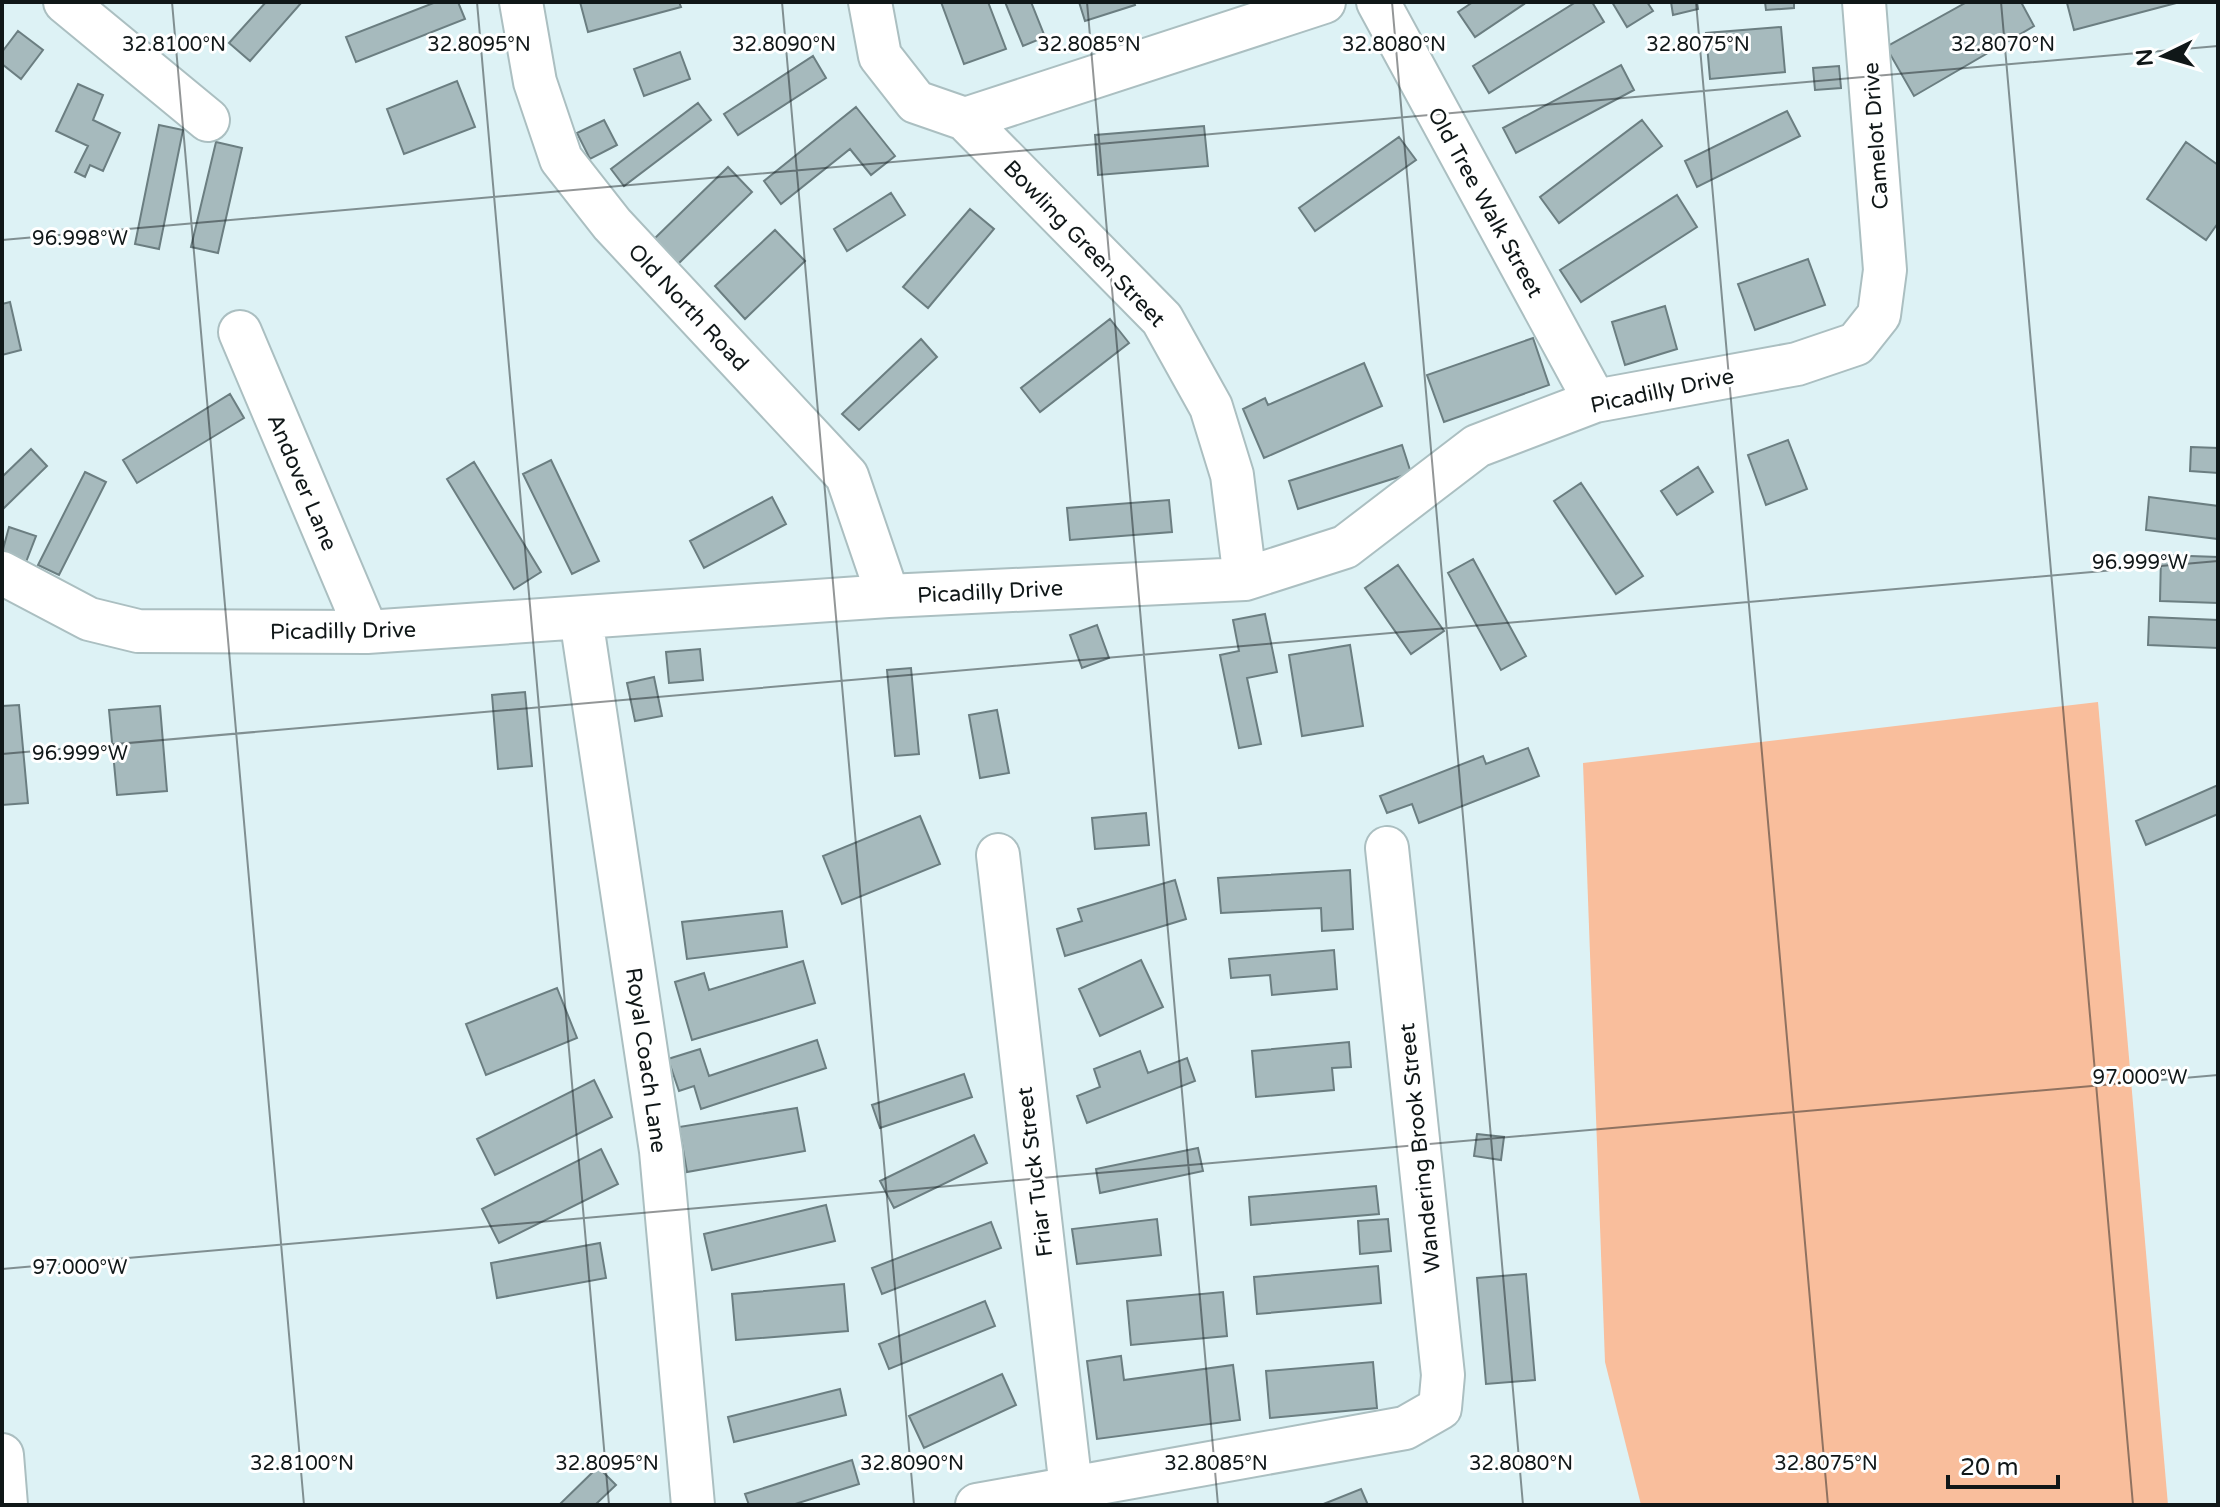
<svg xmlns="http://www.w3.org/2000/svg" width="2220" height="1507" viewBox="0 0 2220 1507" font-family="'Varela Round',sans-serif">
  <rect width="100%" height="100%" fill="#ddf2f5"/>
  <path fill="#f9be9c" d="M 2098,702 L 2168,1505 L 1641,1505 L 1605,1362 L 1583,763 Z"/>
  <path fill="#a6babd" stroke="#6b7e81" stroke-width="2" d="M 266,2 L 302,2 L 250,61 L 229,43 Z
    M 436,2 L 458,2 L 465,19 L 356,62 L 346,37 Z
    M 580,2 L 679,2 L 681,7 L 588,32 Z
    M 941,2 L 988,2 L 1006,49 L 964,64 Z
    M 1005,2 L 1031,2 L 1045,37 L 1023,46 Z
    M 1079,2 L 1134,2 L 1135,5 L 1085,21 Z
    M 1473,2 L 1527,2 L 1475,37 L 1458,12 Z
    M 1576,2 L 1592,2 L 1604,22 L 1489,93 L 1473,66 Z
    M 1612,2 L 1647,2 L 1653,11 L 1627,27 Z
    M 1671,2 L 1697,2 L 1698,9 L 1673,15 Z
    M 1765,2 L 1794,2 L 1794,8 L 1766,10 Z
    M 1967,2 L 2021,2 L 2034,26 L 1914,96 L 1886,47 Z
    M 2072,2 L 2180,2 L 2074,30 L 2067,3 Z
    M 1781,27 L 1785,72 L 1710,79 L 1706,33 Z
    M 18,31 L 43,50 L 21,79 L 2,64 L 2,52 Z
    M 680,52 L 690,79 L 644,96 L 634,69 Z
    M 813,56 L 826,78 L 738,135 L 724,114 Z
    M 1621,65 L 1634,90 L 1516,153 L 1503,128 Z
    M 1839,66 L 1841,88 L 1815,90 L 1813,68 Z
    M 457,81 L 475,127 L 404,154 L 387,109 Z
    M 78,84 L 103,95 L 93,120 L 120,133 L 103,171 L 90,165 L 85,177 L 75,172 L 88,146 L 56,131 Z
    M 698,103 L 711,120 L 624,186 L 611,169 Z
    M 856,107 L 895,156 L 871,175 L 850,149 L 781,204 L 764,181 Z
    M 1787,111 L 1800,136 L 1697,187 L 1685,161 Z
    M 604,120 L 617,145 L 590,159 L 577,133 Z
    M 1642,120 L 1662,146 L 1559,223 L 1540,197 Z
    M 159,125 L 183,130 L 159,249 L 135,244 Z
    M 1204,126 L 1208,166 L 1098,175 L 1095,135 Z
    M 1399,137 L 1416,160 L 1315,231 L 1299,208 Z
    M 216,142 L 242,148 L 218,253 L 191,247 Z
    M 2186,142 L 2218,165 L 2218,223 L 2206,240 L 2147,199 Z
    M 728,167 L 752,192 L 678,264 L 654,239 Z
    M 891,193 L 905,215 L 847,251 L 834,229 Z
    M 1677,195 L 1697,227 L 1581,302 L 1560,270 Z
    M 970,209 L 994,229 L 928,308 L 903,287 Z
    M 775,230 L 805,261 L 745,319 L 715,286 Z
    M 1808,259 L 1825,305 L 1755,330 L 1738,284 Z
    M 10,302 L 21,350 L 2,355 L 2,304 Z
    M 1665,306 L 1677,349 L 1625,365 L 1612,322 Z
    M 1110,319 L 1129,343 L 1040,412 L 1021,388 Z
    M 1533,338 L 1549,385 L 1444,422 L 1427,375 Z
    M 921,339 L 937,357 L 859,430 L 842,414 Z
    M 1364,363 L 1382,406 L 1264,458 L 1243,409 L 1265,398 L 1268,405 Z
    M 230,394 L 244,418 L 137,483 L 123,460 Z
    M 1788,440 L 1807,489 L 1766,505 L 1748,455 Z
    M 1402,445 L 1411,473 L 1298,509 L 1289,481 Z
    M 2191,447 L 2218,448 L 2218,473 L 2190,471 Z
    M 31,449 L 47,466 L 2,510 L 2,477 Z
    M 551,460 L 599,561 L 572,574 L 523,474 Z
    M 474,462 L 541,572 L 514,589 L 447,479 Z
    M 1698,467 L 1713,492 L 1677,515 L 1661,491 Z
    M 85,472 L 106,482 L 59,575 L 38,565 Z
    M 1581,483 L 1643,576 L 1616,594 L 1554,501 Z
    M 772,497 L 786,524 L 704,568 L 690,541 Z
    M 2149,497 L 2218,506 L 2218,539 L 2146,530 Z
    M 1169,500 L 1172,532 L 1070,540 L 1067,508 Z
    M 9,527 L 36,536 L 26,562 L 2,553 Z
    M 2161,555 L 2218,557 L 2218,603 L 2160,601 Z
    M 1473,559 L 1526,656 L 1501,670 L 1448,573 Z
    M 1398,565 L 1444,631 L 1411,654 L 1365,588 Z
    M 1265,614 L 1277,672 L 1247,678 L 1261,744 L 1239,748 L 1220,655 L 1239,651 L 1233,620 Z
    M 2149,617 L 2218,620 L 2218,648 L 2148,645 Z
    M 1097,625 L 1109,658 L 1082,668 L 1070,635 Z
    M 1350,645 L 1363,726 L 1302,736 L 1289,655 Z
    M 700,649 L 703,680 L 669,683 L 666,652 Z
    M 911,668 L 919,754 L 895,756 L 887,670 Z
    M 654,677 L 662,716 L 635,721 L 627,683 Z
    M 525,692 L 532,766 L 498,769 L 492,695 Z
    M 19,705 L 28,803 L 2,805 L 2,706 Z
    M 160,706 L 167,791 L 117,795 L 109,710 Z
    M 997,710 L 1009,773 L 980,778 L 969,715 Z
    M 1528,748 L 1539,776 L 1419,823 L 1412,804 L 1387,813 L 1380,796 L 1483,756 L 1486,764 Z
    M 2218,785 L 2218,814 L 2146,845 L 2136,821 Z
    M 1146,813 L 1149,845 L 1095,849 L 1092,818 Z
    M 920,816 L 940,864 L 842,904 L 823,856 Z
    M 1350,870 L 1353,929 L 1322,931 L 1321,908 L 1221,913 L 1218,878 Z
    M 1175,880 L 1186,919 L 1065,956 L 1057,929 L 1082,921 L 1078,909 Z
    M 782,911 L 787,947 L 687,959 L 682,922 Z
    M 1334,950 L 1337,989 L 1272,995 L 1270,975 L 1231,978 L 1229,959 Z
    M 1141,960 L 1163,1007 L 1100,1036 L 1079,989 Z
    M 803,961 L 815,1003 L 692,1040 L 675,982 L 704,973 L 709,990 Z
    M 557,988 L 577,1038 L 486,1075 L 466,1024 Z
    M 817,1040 L 826,1068 L 701,1109 L 694,1086 L 679,1091 L 668,1059 L 700,1049 L 709,1076 Z
    M 1349,1042 L 1351,1067 L 1332,1068 L 1334,1090 L 1256,1097 L 1252,1051 Z
    M 1140,1051 L 1148,1073 L 1187,1058 L 1195,1081 L 1087,1123 L 1077,1096 L 1100,1087 L 1094,1069 Z
    M 964,1074 L 972,1097 L 880,1128 L 872,1105 Z
    M 594,1080 L 612,1117 L 495,1175 L 477,1139 Z
    M 797,1108 L 805,1151 L 687,1172 L 679,1127 Z
    M 1477,1134 L 1504,1137 L 1501,1160 L 1474,1156 Z
    M 974,1135 L 987,1163 L 894,1208 L 880,1181 Z
    M 1198,1148 L 1203,1171 L 1100,1193 L 1096,1169 Z
    M 601,1149 L 618,1184 L 499,1243 L 482,1209 Z
    M 1376,1186 L 1379,1214 L 1251,1225 L 1249,1197 Z
    M 826,1205 L 835,1241 L 712,1270 L 704,1234 Z
    M 1157,1219 L 1161,1255 L 1077,1264 L 1072,1229 Z
    M 1388,1219 L 1391,1251 L 1360,1254 L 1358,1221 Z
    M 991,1222 L 1001,1248 L 882,1294 L 872,1268 Z
    M 600,1243 L 606,1278 L 497,1298 L 491,1263 Z
    M 1378,1266 L 1381,1303 L 1257,1314 L 1254,1277 Z
    M 1526,1274 L 1535,1380 L 1486,1384 L 1477,1278 Z
    M 844,1284 L 848,1331 L 736,1340 L 732,1294 Z
    M 1223,1292 L 1227,1336 L 1131,1345 L 1127,1301 Z
    M 985,1301 L 995,1326 L 889,1369 L 879,1344 Z
    M 1121,1356 L 1124,1380 L 1233,1365 L 1240,1420 L 1097,1439 L 1087,1361 Z
    M 1373,1362 L 1377,1408 L 1270,1418 L 1266,1371 Z
    M 1002,1374 L 1016,1405 L 924,1448 L 909,1416 Z
    M 840,1389 L 846,1415 L 734,1442 L 728,1417 Z
    M 852,1460 L 859,1484 L 792,1505 L 749,1505 L 745,1494 Z
    M 598,1467 L 616,1485 L 595,1505 L 559,1505 Z
    M 1361,1489 L 1368,1505 L 1321,1505 Z"/>
  <g fill="none" stroke-linecap="round" stroke-linejoin="round">
    <defs>
      <path id="minor" d="M 65,2 L 208,120
        M 521,2 L 535,82 L 561,159 L 612,224 L 847,476 L 888,596
        M 870,2 L 880,56 L 916,102 L 965,119 L 1162,319 L 1211,407 L 1232,475 L 1245,579
        M 1378,2 L 1595,401
        M 965,119 L 1324,2
        M 240,332 L 367,632
        M 2,573 L 89,619 L 138,631 L 367,632 L 888,596 L 1245,579 L 1345,547 L 1477,446 L 1595,401 L 1797,364 L 1856,344 L 1879,315 L 1885,270 L 1864,2
        M 581,618 L 661,1151 L 693,1505
        M 998,855 L 1071,1488
        M 2,1455 L 6,1505
        M 977,1505 L 1405,1428 L 1440,1408 L 1443,1375 L 1387,848"/>
    </defs>
    <use href="#minor" stroke="#abbfc1" stroke-width="46"/>
    <use href="#minor" stroke="#fff" stroke-width="42"/>
  </g>
  <path fill="none" stroke="#101718" stroke-width="2" stroke-opacity="0.45" d="M 172,2 L 304,1505M 477,2 L 609,1505M 782,2 L 914,1505M 1087,2 L 1218,1505M 1392,2 L 1523,1505M 1696,2 L 1828,1505M 2001,2 L 2133,1505M 2,240 L 2218,46M 2,754 L 2218,561M 2,1269 L 2218,1075"/>
  <g text-anchor="middle" stroke-width="6" stroke-linejoin="round" paint-order="stroke">
    <g font-size="22" fill="#101718" stroke="#fff">
      <text transform="translate(1875 136) rotate(-94)" y="8">Camelot Drive</text>
      <text transform="translate(1486 202) rotate(61)" y="8">Old Tree Walk Street</text>
      <text transform="translate(1085 243) rotate(46)" y="8">Bowling Green Street</text>
      <text transform="translate(689 307) rotate(47)" y="8">Old North Road</text>
      <text transform="translate(1662 390) rotate(-12)" y="8">Picadilly Drive</text>
      <text transform="translate(303 482) rotate(67)" y="8">Andover Lane</text>
      <text transform="translate(990 591) rotate(-3)" y="8">Picadilly Drive</text>
      <text transform="translate(343 630) rotate(-1)" y="8">Picadilly Drive</text>
      <text transform="translate(647 1060) rotate(82)" y="8">Royal Coach Lane</text>
      <text transform="translate(1419 1148) rotate(-96)" y="8">Wandering Brook Street</text>
      <text transform="translate(1034 1172) rotate(-97)" y="8">Friar Tuck Street</text>
    </g>
  </g>
  <g font-size="20" text-anchor="middle" fill="#101718" stroke="#fff" stroke-width="6" stroke-linejoin="round" paint-order="stroke">
    <text x="174" y="51">32.8100°N</text>
    <text x="479" y="51">32.8095°N</text>
    <text x="784" y="51">32.8090°N</text>
    <text x="1089" y="51">32.8085°N</text>
    <text x="1394" y="51">32.8080°N</text>
    <text x="1698" y="51">32.8075°N</text>
    <text x="2003" y="51">32.8070°N</text>
    <text x="80" y="245">96.998°W</text>
    <text x="2140" y="569">96.999°W</text>
    <text x="80" y="760">96.999°W</text>
    <text x="2140" y="1084">97.000°W</text>
    <text x="80" y="1274">97.000°W</text>
    <text x="302" y="1470">32.8100°N</text>
    <text x="607" y="1470">32.8095°N</text>
    <text x="912" y="1470">32.8090°N</text>
    <text x="1216" y="1470">32.8085°N</text>
    <text x="1521" y="1470">32.8080°N</text>
    <text x="1826" y="1470">32.8075°N</text>
  </g>
  <rect width="2220" height="1507" fill="none" stroke="#101718" stroke-width="8"/>
  <g transform="translate(2164 56) rotate(265)" stroke="#ffffff" stroke-width="6" paint-order="stroke">
  <path d="M0-6L14 30L0 20L-14 30Z" fill="#101718"/>
  <text y="-12" font-size="22" font-weight="bold" text-anchor="middle" fill="#101718">N</text>
  </g>
  <path d="M1948 1475v12h110v-12" fill="none" stroke="#101718" stroke-width="4"/>
  <text x="1960" y="1475" font-size="24" fill="#101718" stroke="#ffffff" stroke-width="6" paint-order="stroke">20 m</text>
</svg>
